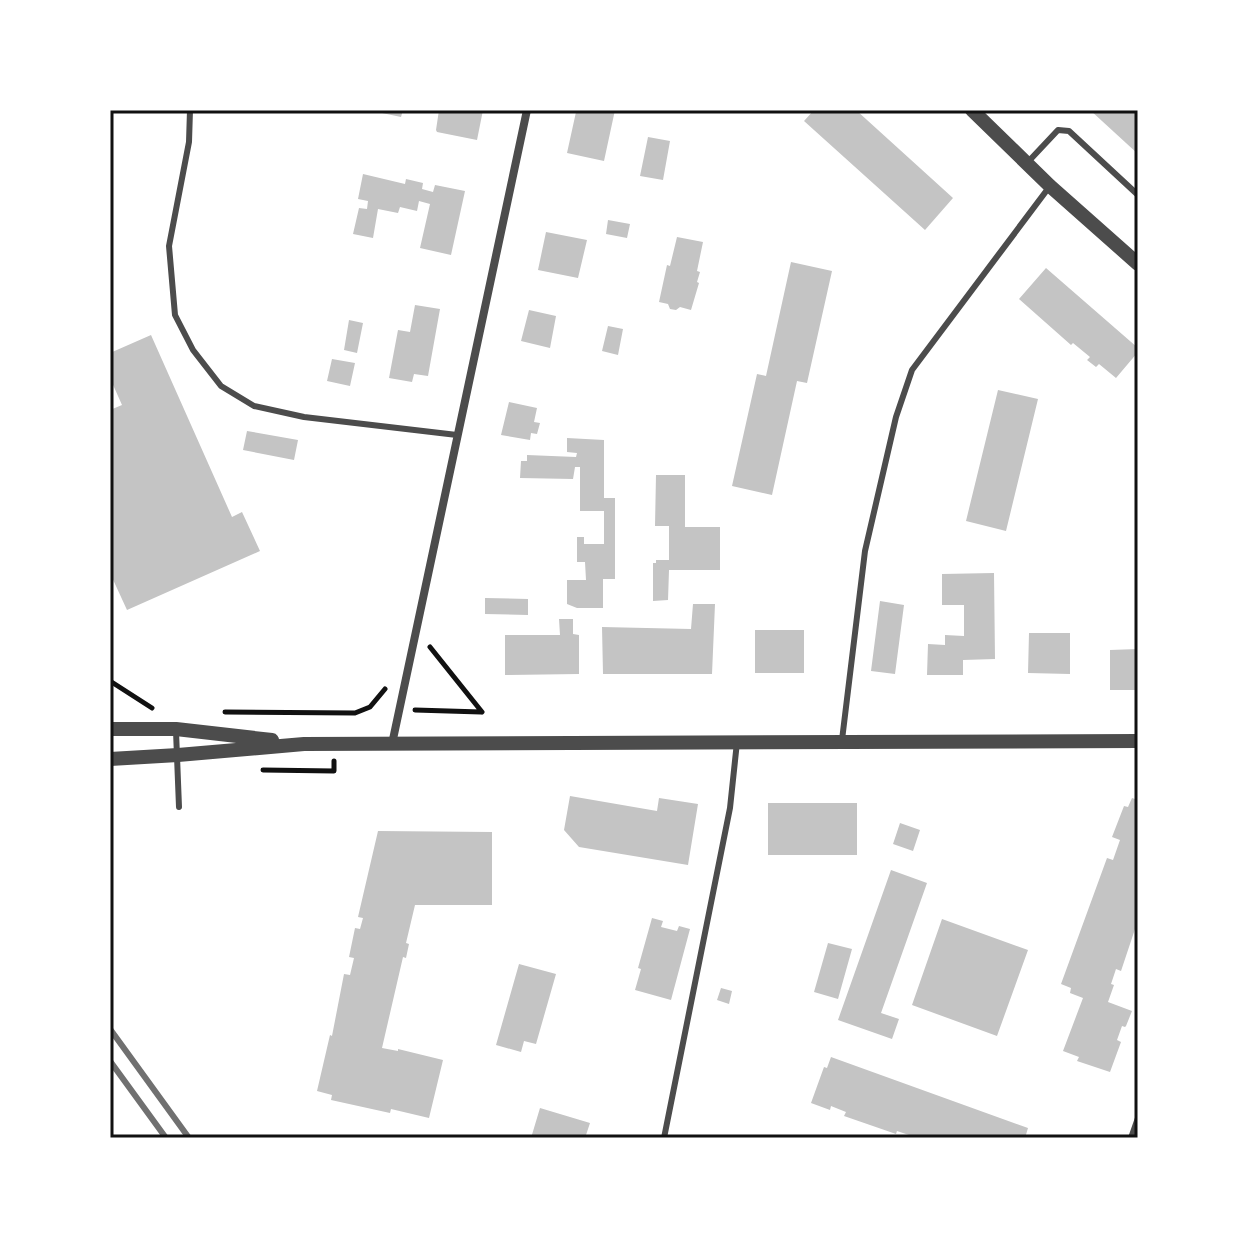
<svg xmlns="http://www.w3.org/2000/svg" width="1248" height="1248" viewBox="0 0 1248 1248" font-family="'PT Sans',sans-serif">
  <rect width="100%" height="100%" fill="#fff"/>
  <path fill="#c4c4c4" d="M 382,110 L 403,110 L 401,117 L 382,113 Z
    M 439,110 L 483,110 L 477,140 L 437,132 L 436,130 Z
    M 584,110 L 615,110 L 604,161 L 567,153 L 576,112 L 583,113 Z
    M 814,110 L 856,110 L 953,198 L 925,230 L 804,121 Z
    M 1090,110 L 1138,110 L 1138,154 Z
    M 648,137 L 670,141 L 663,180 L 640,176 Z
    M 363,174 L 405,184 L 406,179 L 423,183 L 422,189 L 433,192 L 435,185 L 465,191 L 451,255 L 420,248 L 430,204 L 419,201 L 417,211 L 400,207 L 398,213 L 378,209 L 373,238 L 353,234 L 359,208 L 367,209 L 368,201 L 358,199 Z
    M 608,220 L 630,224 L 627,238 L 606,234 Z
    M 546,232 L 587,240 L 578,278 L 538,270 Z
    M 677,237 L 703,242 L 697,271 L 700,272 L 697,282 L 699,283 L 691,310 L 680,307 L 676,310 L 670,309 L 668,304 L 659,302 L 667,265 L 670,266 Z
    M 791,262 L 832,271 L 807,383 L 797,381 L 772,495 L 732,486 L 757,374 L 766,376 Z
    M 1046,268 L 1138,348 L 1138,352 L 1116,378 L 1099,364 L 1096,367 L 1087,360 L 1090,357 L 1073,343 L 1071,345 L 1019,299 Z
    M 415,305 L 440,309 L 428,376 L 414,374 L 412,382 L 389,378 L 398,330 L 410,332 Z
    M 529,310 L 556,316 L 550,348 L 521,341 Z
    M 349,320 L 363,323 L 357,353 L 344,350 Z
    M 608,326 L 623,329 L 618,355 L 602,351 Z
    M 151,335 L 232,517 L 242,512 L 260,551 L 127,610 L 110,573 L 110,410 L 122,405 L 110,378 L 110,353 Z
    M 332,359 L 355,363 L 350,386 L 327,381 Z
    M 998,390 L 1038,399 L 1006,531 L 966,521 Z
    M 509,402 L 537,408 L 534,422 L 540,423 L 537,434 L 531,433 L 530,440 L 501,435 Z
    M 247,431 L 298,440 L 294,460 L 243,450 Z
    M 567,438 L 604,440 L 604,498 L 615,498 L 615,579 L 603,579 L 603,608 L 577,608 L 567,604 L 567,580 L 586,580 L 585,562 L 577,562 L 577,537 L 584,537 L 584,544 L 604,544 L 604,511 L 580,511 L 580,467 L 575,467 L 573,479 L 520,478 L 521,461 L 527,461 L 527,455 L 576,457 L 577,453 L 567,452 Z
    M 656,475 L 685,475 L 685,527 L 720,527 L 720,570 L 669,570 L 668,600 L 653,601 L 653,563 L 656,563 L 656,560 L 669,560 L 669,526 L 655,526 Z
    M 994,573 L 995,659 L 963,660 L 963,675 L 927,675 L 928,644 L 945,645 L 945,635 L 964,636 L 964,605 L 942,605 L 942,574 Z
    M 485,598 L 528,599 L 528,615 L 485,614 Z
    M 880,601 L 904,605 L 895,674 L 871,671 Z
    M 693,604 L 715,604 L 712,674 L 603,674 L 602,627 L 691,629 Z
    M 559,619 L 573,619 L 573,634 L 579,635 L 579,674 L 505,675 L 505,635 L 560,635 Z
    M 755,630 L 804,630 L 804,673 L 755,673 Z
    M 1029,633 L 1070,633 L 1070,674 L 1028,673 Z
    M 1138,649 L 1138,690 L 1110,690 L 1110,650 Z
    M 570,796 L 657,811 L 659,798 L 698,804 L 688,865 L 579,847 L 564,830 Z
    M 1132,798 L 1138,800 L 1138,909 L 1135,919 L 1138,920 L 1121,971 L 1116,969 L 1111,984 L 1114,985 L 1108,1002 L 1132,1011 L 1126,1026 L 1125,1027 L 1122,1026 L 1117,1040 L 1121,1042 L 1110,1072 L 1077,1061 L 1079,1057 L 1063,1051 L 1083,998 L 1070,993 L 1071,988 L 1061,984 L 1107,858 L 1113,860 L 1120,840 L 1112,837 L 1124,806 L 1128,807 Z
    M 768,803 L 857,803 L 857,855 L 768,855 Z
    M 900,823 L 920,830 L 913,851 L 893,844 Z
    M 378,831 L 492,832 L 492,905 L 415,905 L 406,943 L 409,944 L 406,958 L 403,957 L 382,1048 L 398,1051 L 398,1049 L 443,1060 L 429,1118 L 391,1109 L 390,1113 L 331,1100 L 332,1095 L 317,1091 L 330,1035 L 332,1036 L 344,974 L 350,975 L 354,958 L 349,957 L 355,928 L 360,929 L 363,918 L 358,917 Z
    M 891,870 L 927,883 L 881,1013 L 899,1019 L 892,1039 L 838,1020 Z
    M 652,918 L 663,921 L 661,927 L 677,931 L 679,926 L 690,929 L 671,1000 L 635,990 L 641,969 L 638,968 Z
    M 942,919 L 1028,950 L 997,1036 L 912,1005 Z
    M 828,943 L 852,949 L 838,999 L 814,992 Z
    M 519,964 L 556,974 L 536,1044 L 524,1041 L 521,1052 L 496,1045 Z
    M 721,988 L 732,991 L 729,1004 L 717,1000 Z
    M 831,1057 L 1028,1128 L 1025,1138 L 911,1138 L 912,1136 L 897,1131 L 896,1134 L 844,1116 L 846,1112 L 831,1106 L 830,1110 L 811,1103 L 824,1067 L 827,1068 Z
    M 540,1108 L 590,1123 L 585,1138 L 531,1138 Z"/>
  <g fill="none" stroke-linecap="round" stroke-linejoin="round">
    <path stroke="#111" stroke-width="5" d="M 430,647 L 482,712
      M 110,681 L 152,708
      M 415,710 L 481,712
      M 225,712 L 355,713 L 370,707 L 385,689
      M 263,770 L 334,771 L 334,761"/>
    <path stroke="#4c4c4c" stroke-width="6" d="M 190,110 L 189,142 L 169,246 L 175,315 L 193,350 L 221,386 L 254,406 L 304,417 L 457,435
      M 1027,163 L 1058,130 L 1069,131 L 1138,195
      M 176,731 L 179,807
      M 842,740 L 865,551 L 896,417 L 912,370 L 1050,186
      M 664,1138 L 730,808 L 737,742
      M 1131,1138 L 1138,1118"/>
    <path stroke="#4c4c4c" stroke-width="8" d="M 392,744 L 527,110"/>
    <path stroke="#4c4c4c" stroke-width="14" d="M 972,110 L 1050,186 L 1138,264
      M 110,729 L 176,729 L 272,740
      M 110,759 L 178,755 L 304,744 L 1138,741"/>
    <path stroke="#707070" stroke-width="6" d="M 110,1029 L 189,1138
      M 110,1061 L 166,1138"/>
  </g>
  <rect width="1248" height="1248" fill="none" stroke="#ffffff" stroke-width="224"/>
  <rect x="112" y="112" width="1024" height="1024" fill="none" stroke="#111" stroke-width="3"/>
</svg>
